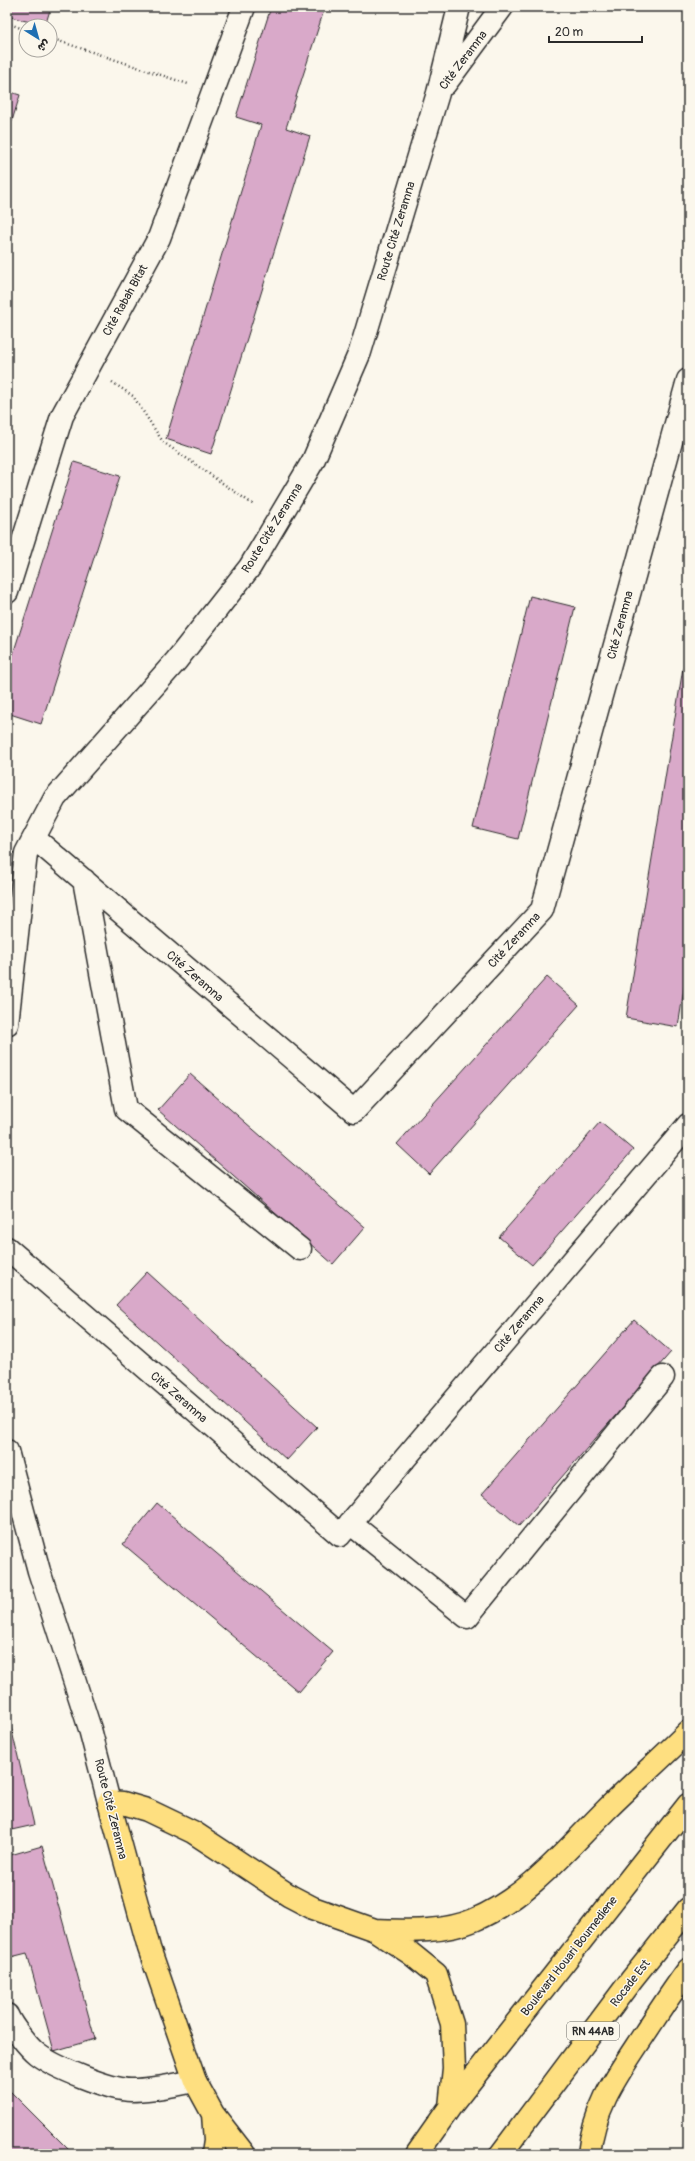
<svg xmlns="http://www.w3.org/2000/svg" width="695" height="2161" viewBox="0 0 695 2161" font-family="Pangolin,'Playpen Sans Arabic',sans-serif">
  <rect width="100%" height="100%" fill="#fbf7ec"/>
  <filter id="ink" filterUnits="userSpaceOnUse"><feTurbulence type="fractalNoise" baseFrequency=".025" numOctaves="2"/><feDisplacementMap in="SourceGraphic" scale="8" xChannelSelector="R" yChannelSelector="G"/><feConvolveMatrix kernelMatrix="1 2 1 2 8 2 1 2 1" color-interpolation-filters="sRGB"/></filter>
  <g filter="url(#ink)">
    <path fill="#d9a9c9" stroke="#2b2b2b" d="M 7,7 L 51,7 L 45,26 L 7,16 Z
      M 271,7 L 325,7 L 286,128 L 310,136 L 211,454 L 166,439 L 261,125 L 236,117 Z
      M 7,91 L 20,95 L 7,137 Z
      M 74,462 L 120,476 L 41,724 L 7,713 L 7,673 Z
      M 530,596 L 575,607 L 518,839 L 473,828 Z
      M 683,668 L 688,669 L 688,963 L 678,1027 L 626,1018 Z
      M 547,977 L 579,1005 L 429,1174 L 397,1144 Z
      M 190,1074 L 365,1227 L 333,1264 L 158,1110 Z
      M 600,1122 L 633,1150 L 532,1265 L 499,1237 Z
      M 147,1272 L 317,1427 L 287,1460 L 116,1305 Z
      M 634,1320 L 671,1352 L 519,1526 L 482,1494 Z
      M 157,1503 L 333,1652 L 299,1692 L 123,1544 Z
      M 7,1710 L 34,1825 L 7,1831 Z
      M 42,1846 L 95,2039 L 54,2051 L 27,1953 L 7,1958 L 7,1856 Z
      M 7,2088 L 73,2154 L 7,2154 Z"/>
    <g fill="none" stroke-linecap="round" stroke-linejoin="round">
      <defs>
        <path id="minor" d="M 445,84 L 502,7
          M 7,592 L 62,416 L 159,238 L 244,7
          M 34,838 L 354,1111 L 542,910 L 688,380
          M 84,880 L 126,1109 L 300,1249
          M 7,1024 L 26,853 L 55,798 L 176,661 L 250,567 L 313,461 L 360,352 L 438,93 L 459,7
          M 7,1248 L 340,1535 L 688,1125
          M 7,1451 L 39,1571 L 90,1729 L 109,1802
          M 350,1523 L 467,1617 L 663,1377
          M 7,2015 C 11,2025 28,2047 37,2054 C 54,2067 110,2090 131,2090 C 153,2090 174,2085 195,2081"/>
        <path id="major" d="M 109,1802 L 149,1948 L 195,2081 L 213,2114 L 244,2154
          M 213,2154 L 215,2141 L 213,2114"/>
        <path id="highway" d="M 109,1802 L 123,1803 L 147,1810 L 193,1832 L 290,1896 L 313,1908 L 375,1930 L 410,1953 L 436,1974 L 452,2024 L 454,2068 L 450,2107
          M 375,1930 C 408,1931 443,1933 474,1920 C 528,1897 566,1850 606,1810 C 633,1783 661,1759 688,1732
          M 417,2154 L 450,2107 L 688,1805
          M 501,2154 L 632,1979 L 688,1909
          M 589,2154 C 594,2105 619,2073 645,2033 C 659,2012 673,1990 688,1970"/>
      </defs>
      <use href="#minor" stroke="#2b2b2b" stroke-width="25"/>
      <use href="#major" stroke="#2b2b2b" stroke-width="25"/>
      <use href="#highway" stroke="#2b2b2b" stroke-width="25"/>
      <path stroke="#2b2b2b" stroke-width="2.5" stroke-dasharray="1 3" stroke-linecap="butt" d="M 7,23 L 26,30
        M 50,38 L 188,84
        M 112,382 L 133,396 L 163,442 L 254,505
        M 682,507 L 688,517"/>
      <use href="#minor" stroke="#fbf7ec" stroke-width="22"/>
      <use href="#major" stroke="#fedf80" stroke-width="22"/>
      <use href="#highway" stroke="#fedf80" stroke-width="22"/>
    </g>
  </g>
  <g text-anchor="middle" stroke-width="3" stroke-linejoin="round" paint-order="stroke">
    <rect fill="#fbf7ec" stroke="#696865" stroke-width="1" x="567" y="2022" width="52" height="18" rx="3"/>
    <g font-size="11" font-weight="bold" fill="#2b2b2b">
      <text x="593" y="2035">RN 44AB</text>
    </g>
    <g font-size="12" fill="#2b2b2b" stroke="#fbf7ec">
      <text transform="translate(463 60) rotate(-53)" y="4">Cité Zeramna</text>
      <text transform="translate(396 231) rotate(-73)" y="4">Route Cité Zeramna</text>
      <text transform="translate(125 300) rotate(-61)" y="4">Cité Rabah Bitat</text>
      <text transform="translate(272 528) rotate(-58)" y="4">Route Cité Zeramna</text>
      <text transform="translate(620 625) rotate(-75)" y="4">Cité Zeramna</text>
      <text transform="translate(514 940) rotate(-47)" y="4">Cité Zeramna</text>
      <text transform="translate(195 976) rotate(41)" y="4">Cité Zeramna</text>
      <text transform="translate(519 1324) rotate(-50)" y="4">Cité Zeramna</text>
      <text transform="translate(179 1397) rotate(41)" y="4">Cité Zeramna</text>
      <text transform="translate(111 1809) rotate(76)" y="4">Route Cité Zeramna</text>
      <text transform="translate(569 1956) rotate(-52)" y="4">Boulevard Houari Boumediene</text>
      <text transform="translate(630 1983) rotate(-52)" y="4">Rocade Est</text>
    </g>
  </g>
  <rect width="695" height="2161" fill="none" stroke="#fbf7ec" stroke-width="24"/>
  <rect x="12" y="12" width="671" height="2137" fill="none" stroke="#2b2b2b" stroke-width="1.5" filter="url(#ink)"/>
  <g transform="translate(38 38) rotate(143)"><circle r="19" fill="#fbf7ec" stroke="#a8a59f"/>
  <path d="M0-3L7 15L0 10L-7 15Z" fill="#1f6fb2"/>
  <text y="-6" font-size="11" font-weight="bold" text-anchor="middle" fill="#2b2b2b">ش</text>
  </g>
  <path d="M549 36v6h93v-6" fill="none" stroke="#2b2b2b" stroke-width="2"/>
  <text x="555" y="36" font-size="12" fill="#2b2b2b" stroke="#fbf7ec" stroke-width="3" paint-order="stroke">20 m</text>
</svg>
